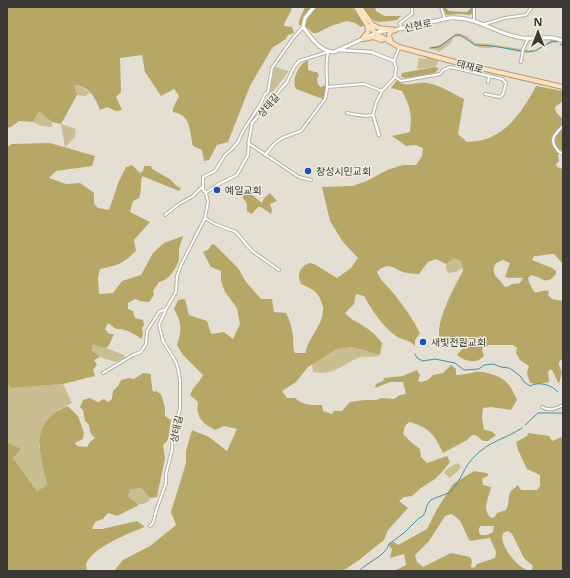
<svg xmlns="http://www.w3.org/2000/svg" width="570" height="578" viewBox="0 0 570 578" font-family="'Open Sans','Noto Sans KR',sans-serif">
  <rect width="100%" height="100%" fill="#e3e0d3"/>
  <path fill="#c9be92" d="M 458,33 L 467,36 L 475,43 L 490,44 L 521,49 L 535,50 L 552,41 L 556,41 L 557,43 C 548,41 538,52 525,52 C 515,53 505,47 495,47 C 493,47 491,48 489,48 C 486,49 477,47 474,45 C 468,41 463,34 454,37 L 450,44 L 439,52 L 436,50 L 430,49 L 430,47 C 436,46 442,45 446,41 C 451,38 452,35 458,33 Z
    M 426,57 L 438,60 L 438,63 L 435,67 L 417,69 L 419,58 L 425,59 Z
    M 275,67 L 289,71 L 272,93 L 269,91 Z
    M 73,85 L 79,85 L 90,93 L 85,96 L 77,95 Z
    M 39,110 L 52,122 L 52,127 L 41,126 L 33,122 Z
    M 61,124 L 76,129 L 75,137 L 65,147 Z
    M 454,257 L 461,261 L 462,268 L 456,272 L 448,273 L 446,269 L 446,264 Z
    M 91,345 L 106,348 L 124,355 L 125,358 L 116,362 C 106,359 93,357 91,345 Z
    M 352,347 L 380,355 C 373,358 367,356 361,357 C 348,361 336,373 322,373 C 319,373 316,372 313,372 L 312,364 L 337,349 Z
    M 7,384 L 11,388 L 63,384 L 72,403 L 58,410 L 39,446 L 47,485 L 37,491 L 13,458 L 20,449 L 7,442 Z
    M 457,463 L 461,466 L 459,470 L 450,478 L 444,473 L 448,468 Z
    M 141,488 L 150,498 L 149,501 C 139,508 137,503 128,496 L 129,490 Z"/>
  <path fill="#b7a767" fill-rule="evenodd" d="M 7,7 L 292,7 C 291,15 285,18 284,26 L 292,27 L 294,33 L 288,35 L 286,39 L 272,48 L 250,86 L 228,142 L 217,145 L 209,160 L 204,161 L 202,150 L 193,146 C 189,131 192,115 173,112 L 173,108 L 179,96 L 174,89 L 161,96 L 145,72 L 142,55 L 120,58 L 121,92 L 116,97 L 122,110 L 116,111 L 107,107 L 100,110 C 96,98 88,85 74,85 L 77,95 L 61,124 L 52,122 L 39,111 L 33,122 L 19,121 L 11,127 L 7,128 Z
    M 305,7 L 352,7 L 365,25 L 361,27 L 355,23 L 347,21 L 331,26 L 317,33 L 313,33 L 305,26 L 299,25 L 299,21 Z
    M 363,7 L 375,7 L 376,11 L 384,16 L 401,16 L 397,20 C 376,22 375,26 363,7 Z
    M 443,7 L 445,7 L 449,11 L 467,12 L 472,7 L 472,14 L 470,15 L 461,14 L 447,15 L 443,11 Z
    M 308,60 L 308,70 L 315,72 L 317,72 L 319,76 L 317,78 L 318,85 L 321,87 L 325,85 L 325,95 L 323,99 L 296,89 C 291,80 299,63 308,60 Z
    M 435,67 L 439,68 L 435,73 L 407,78 L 401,77 L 402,73 Z
    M 397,80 C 405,89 416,81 427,83 C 440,85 452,93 464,99 L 458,134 L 467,142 C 473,141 480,141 486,139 C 510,131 525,107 536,86 L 563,91 L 563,101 L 555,107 C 555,113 559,115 563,119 L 563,151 L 560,150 L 558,155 L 559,161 L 556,164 L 557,167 L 563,169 L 563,263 L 561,262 L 554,254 C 547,254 541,256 534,256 L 532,260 L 552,268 L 556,271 L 556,274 C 546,286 544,278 531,275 L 528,278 L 529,282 L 534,292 C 540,293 543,289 549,291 L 548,295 L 552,299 L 563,301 L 563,358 L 559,362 L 559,365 L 562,372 L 559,384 L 552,370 L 550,369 L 548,372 L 549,382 L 538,384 L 530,383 L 527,373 L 529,366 L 520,360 L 516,353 L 517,348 L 513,345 L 489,345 L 482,349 L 484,356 C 476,365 465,361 457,355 L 463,348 L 463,344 C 458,344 452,346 447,345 C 424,340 457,282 463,271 L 461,261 L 454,258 L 446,264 L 436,259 L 428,262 L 419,274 C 414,274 408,273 403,272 C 392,267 387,262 377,272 C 381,282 389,287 395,295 C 404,307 413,319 420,333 L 415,340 L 415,346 C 408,338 403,341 396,336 C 382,326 372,310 364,296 L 356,294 L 354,304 L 345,313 C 351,320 356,321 362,325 C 370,330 376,335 382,343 L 380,355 L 352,347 L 337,349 L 308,367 L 296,382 L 282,391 L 287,398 L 295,398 C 304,406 311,405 322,405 L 323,411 L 332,414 L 334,411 L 342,411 L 350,402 L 365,400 L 376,400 L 382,398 L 394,399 L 400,395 L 406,394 L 403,382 L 390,382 L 375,388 L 376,384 L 383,381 L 384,378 L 403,376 L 417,370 L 420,375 L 418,381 L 421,382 L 428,380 L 433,375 L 443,373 L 451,365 L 456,369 L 456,375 C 463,375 468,374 475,372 C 481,371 486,373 491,374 C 506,378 511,386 517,400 L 511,410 L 491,407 L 483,408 L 482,417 L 484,430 L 491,431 L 496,435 L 488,441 L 483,441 L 476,435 L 472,435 L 467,440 L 443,453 C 435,435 429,427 409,422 L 405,426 L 403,434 L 412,443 L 420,449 L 421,457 L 427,463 L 447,456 L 450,462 L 442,472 L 435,479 L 421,488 L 412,496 L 404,497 L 399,501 L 408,508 L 388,530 L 384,540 L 359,560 L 346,569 L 338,571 L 114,571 L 123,560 L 150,546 L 176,525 L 171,512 L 186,463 L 186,451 L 192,430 L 209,437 L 227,451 L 237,429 L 224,426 L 215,430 C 201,422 196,418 198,402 L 190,395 C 193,387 199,383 203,375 L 183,355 L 177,345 C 182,329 182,324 174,309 L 178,300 L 185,299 L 189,315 L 207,321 L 211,334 L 224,332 L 233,339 L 240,324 L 237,308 L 225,292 L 221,281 L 221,271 L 211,267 L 203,252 L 209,249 L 211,245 L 214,244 L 238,268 L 246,282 L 261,299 L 272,299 L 274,312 L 286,313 C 290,320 292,328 293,336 C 294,342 292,348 295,353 L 306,353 C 306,340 323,326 323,310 C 324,308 322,304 321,301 C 318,291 310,288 301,284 C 297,273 299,268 309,263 L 314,264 L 337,278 L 351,268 L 358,258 L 343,242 L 330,221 L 322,187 L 352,186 L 367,181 L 387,170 L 403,165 L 416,165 L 422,156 L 423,148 L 415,145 L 406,146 L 392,136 L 410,132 C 412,113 411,109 402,91 L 391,88 ZM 503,260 L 510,263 L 505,277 C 511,279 517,277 523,278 L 520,283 L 512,284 L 507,287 L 504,286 C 501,279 492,277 494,268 C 495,263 498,262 503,260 Z
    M 50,143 L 95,156 L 92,166 L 56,171 L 49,178 L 66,184 L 80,183 L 94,193 L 94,204 L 98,208 L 109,210 L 119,181 L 126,167 L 132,165 L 140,173 L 143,171 L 144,166 L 152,166 L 151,168 C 156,172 169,178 171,180 C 175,184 175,186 181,188 L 179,191 L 142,176 C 140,185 142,189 139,198 L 133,201 L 130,212 L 150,222 L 134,240 L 136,251 C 122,264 119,265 100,269 L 98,278 L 99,294 L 113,293 L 122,281 L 141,275 L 153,253 L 164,243 L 183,236 C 182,241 180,244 179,249 C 179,252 179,256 179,259 C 177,268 168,281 159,282 L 153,291 L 154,295 L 149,302 L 140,301 L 135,299 L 128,303 L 128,309 L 133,311 L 135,318 L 143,320 L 144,325 L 142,328 L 143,333 L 142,339 C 134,334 126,328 116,329 L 108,323 L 105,329 L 109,334 L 114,334 L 109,345 L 106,348 L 92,345 L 92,350 L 100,357 L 94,360 L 97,365 L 93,370 L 95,376 L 63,384 L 11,388 L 7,384 L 7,147 L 12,144 Z
    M 245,189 L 262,203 L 264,198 L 270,193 L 277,201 L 270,204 L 272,210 L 271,214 L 261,207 L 258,207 L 252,214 L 247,211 C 247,209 247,207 247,205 C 246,199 241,200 242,192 Z
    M 143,373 L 151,374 C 150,380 153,384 152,390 L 154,392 L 156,391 L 161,394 L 165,408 L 165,416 L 171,420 L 168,440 L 163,445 L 165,458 L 157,497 L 150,498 L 141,488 L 130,490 L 128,496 L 139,505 L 117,516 L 108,513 L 103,519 L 95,522 L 92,529 L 102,529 L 137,521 L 145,527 C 131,532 89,549 86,565 C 86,567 87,569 87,571 L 7,571 L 7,442 L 21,449 L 13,458 L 37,491 L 47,485 C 40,452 28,424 67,406 C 72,409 74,413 78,416 L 84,433 L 83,439 L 75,443 L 77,446 L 87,447 L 90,442 L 95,438 L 91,434 L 89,425 L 85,421 L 83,410 L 80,407 L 83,400 L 90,398 L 98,402 L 104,399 L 108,402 L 112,399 L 113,391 L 118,386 L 121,380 L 129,378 L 134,379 Z
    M 562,432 L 563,571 L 394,571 L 406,565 L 404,554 L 390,558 L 392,549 L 389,546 L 390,542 L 394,542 L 398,545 L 427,529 L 437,509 L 453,484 L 474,471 L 486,473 L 489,475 L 482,479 L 483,485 L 491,487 C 489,498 481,509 491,518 L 495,517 L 497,513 L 506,510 C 510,504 507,495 512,490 C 514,488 516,487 518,485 L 521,490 L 537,490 L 540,486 L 540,475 L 527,469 L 518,450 L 516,442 L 527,436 L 528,433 L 549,436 L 552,441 L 562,437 ZM 451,514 C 453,515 457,517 459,520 C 464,526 465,534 470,541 L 490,538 L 496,552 L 495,558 L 477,564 L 474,568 L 471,567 L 472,561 L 470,557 L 451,553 L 423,567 L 417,562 L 415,555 L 429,541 L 445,516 ZM 481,526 L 494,526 L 493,532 L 487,535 L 481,535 L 479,533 L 479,528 ZM 508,531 L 512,534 L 524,558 L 533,566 L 531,571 C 519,571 498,544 503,533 Z"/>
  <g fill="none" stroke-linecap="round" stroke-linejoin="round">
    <path stroke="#4390aa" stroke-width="1" d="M 560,44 L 563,46
      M 430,48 L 439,47 L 454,36 L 458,35 L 462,36 L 475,45 L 492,46 L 528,52 L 535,51 L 552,41 L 557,42
      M 415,354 L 417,358 L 423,361 L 435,359 L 455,363 L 464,370 L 479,369 L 484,365 L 493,364 L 501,367 L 509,368 L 514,371 L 521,377 L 524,382 L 530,386 C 539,381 552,385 558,392
      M 525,425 L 538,413 L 563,413
      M 359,571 C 367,562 386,556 389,544 L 405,532 L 419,518 L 423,516 C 426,512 426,506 429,502 C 433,497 445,496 451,491 C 461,481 464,466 475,456 C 488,442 507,438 522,428"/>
    <defs>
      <path id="minor" d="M 441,7 L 445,19
        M 474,7 L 474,20
        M 485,24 L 505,18 L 526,15 L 532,7
        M 401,29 L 400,23 L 412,14 L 412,7
        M 521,62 L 523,49 L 528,39
        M 395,77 L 401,81 L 440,74 L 443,70 L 450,67 L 502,79 L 506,83 L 503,94 L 500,97 L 485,94
        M 488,82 L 489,76
        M 327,87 L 364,84 L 382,91
        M 347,113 C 356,115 364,117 373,115 L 376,103 L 382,91 L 395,77 L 396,68 L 394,61 L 399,48
        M 563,126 C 556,133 549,139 556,148 C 558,151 559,153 563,154
        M 248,143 L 299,177 L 311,180
        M 265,155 L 274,144 L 282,138 L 301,131 L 325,99 C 330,85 324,69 328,53
        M 206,193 L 203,190 L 203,177 L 215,171 L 225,155 L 231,150 L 238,142 L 243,131 L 261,103 L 265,94 L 268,92 L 272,68 L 294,37 L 303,27
        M 165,215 L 179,204 L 193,196 L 202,187
        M 205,218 L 215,224 L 236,232 L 252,251 L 279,270
        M 103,373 L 133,355 L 141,352 L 146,344 L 147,331 L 159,312 L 166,309 L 176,292 L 177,276 L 181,265 L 205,218 L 208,202 L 206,193 L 217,185 L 237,175 L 248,155 L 249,140 L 252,123 L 287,82 L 294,67 L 299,61 L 328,52
        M 542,407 C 548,411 557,409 563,405
        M 150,526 L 153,523 L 156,511 L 166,483 L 166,474 L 172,450 L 173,430 L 178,424 L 178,416 L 180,409 L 180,382 L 179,373 L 176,362 L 163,341 L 159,325 L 166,309"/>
      <path id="tertiary" d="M 338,50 L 371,52 L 394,61
        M 373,115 L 379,135"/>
      <path id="secondary" d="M 314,7 L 305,18 L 303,27 C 311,37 320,52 334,52 L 378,32 L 389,30
        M 394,30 L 449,18 C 480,16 495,35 523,38 C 535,39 552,35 563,41"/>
      <path id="primary" d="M 356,7 L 367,25 L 377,34 L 399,47 L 459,63 L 563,87
        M 360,7 L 374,27
        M 373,25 L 379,28 L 396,30
        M 363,38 L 368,32 L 367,25
        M 363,39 L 373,37 L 382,40
        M 391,42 L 389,36 L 390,32 L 395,30"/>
    </defs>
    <use href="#minor" stroke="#b4b1a5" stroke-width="4"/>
    <use href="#tertiary" stroke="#b4b1a5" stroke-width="4.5"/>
    <use href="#secondary" stroke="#b4b1a5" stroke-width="5"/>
    <use href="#primary" stroke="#b69973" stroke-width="6"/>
    <use href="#minor" stroke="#fff" stroke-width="2"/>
    <use href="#tertiary" stroke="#fff" stroke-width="2.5"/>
    <use href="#secondary" stroke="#fff" stroke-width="3"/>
    <use href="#primary" stroke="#fbe1bf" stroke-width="4"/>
  </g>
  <g fill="#1c4fbb" stroke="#f0ede0" stroke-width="1.5">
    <circle cx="308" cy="171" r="4"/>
    <circle cx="217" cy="190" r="4"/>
    <circle cx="423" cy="342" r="4"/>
  </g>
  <g text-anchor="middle" stroke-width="3" stroke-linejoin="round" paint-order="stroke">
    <g font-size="10" fill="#3a3934" stroke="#f0ede0">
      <text transform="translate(418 25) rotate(-12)" y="4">신현로</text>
      <text transform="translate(470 66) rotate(14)" y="4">태재로</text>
      <text transform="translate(268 105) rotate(-49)" y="4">상태길</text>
      <text transform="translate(176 429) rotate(-78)" y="4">상태길</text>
    </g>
    <g font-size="10" fill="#3a3934" stroke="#f0ede0" text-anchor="start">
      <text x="316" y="175">창성시민교회</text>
      <text x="225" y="194">예일교회</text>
      <text x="431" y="346">새빛전원교회</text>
    </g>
  </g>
  <rect width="570" height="578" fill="none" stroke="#3a3934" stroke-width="16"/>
  <g transform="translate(538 32)" stroke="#f0ede0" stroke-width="3" paint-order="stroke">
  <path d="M0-3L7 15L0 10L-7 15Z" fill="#3a3934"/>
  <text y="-6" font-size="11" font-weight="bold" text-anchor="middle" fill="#3a3934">N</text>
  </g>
</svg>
